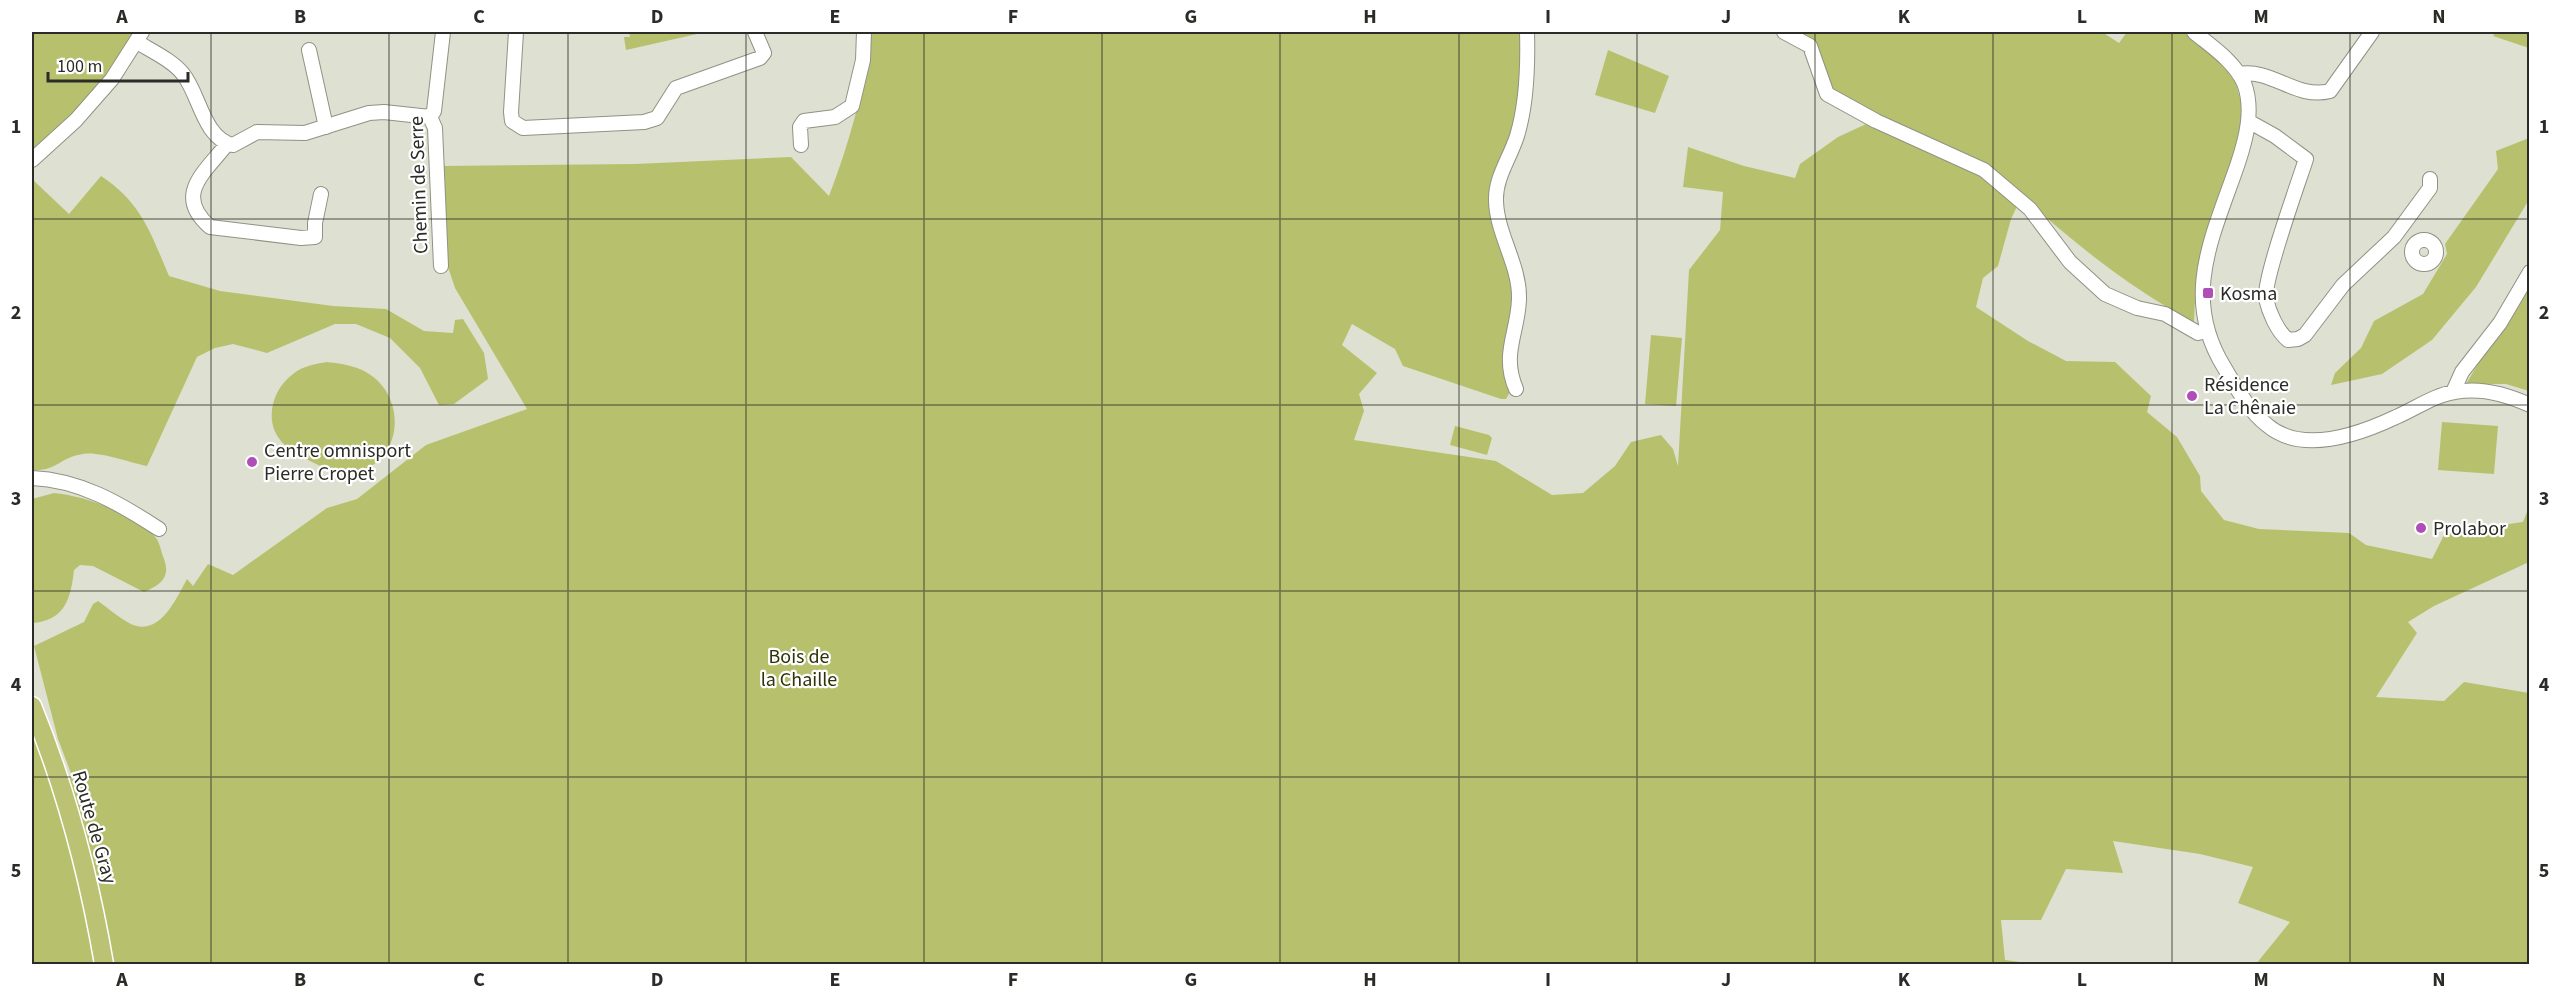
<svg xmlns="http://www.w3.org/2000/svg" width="2561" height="996" viewBox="0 0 2561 996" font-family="'Source Sans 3',sans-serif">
  <rect width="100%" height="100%" fill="#dee0d1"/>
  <path fill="#b7c16d" d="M 32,32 L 137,32 C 106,81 75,117 32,156 Z
    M 629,32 L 706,32 L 626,50 L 624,37 L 630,37 Z
    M 871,32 L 1522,32 L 1520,108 L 1495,185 L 1513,277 L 1512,388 L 1506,399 L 1501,399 L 1403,366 L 1395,349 L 1352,324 L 1342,345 L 1377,373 L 1359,394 L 1364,411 L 1354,440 L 1496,461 L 1552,495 L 1583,493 L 1615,466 L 1631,442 L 1661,435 L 1673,449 L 1678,466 L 1689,270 L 1720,230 L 1723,192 L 1683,187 L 1688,147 L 1744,166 L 1795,178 L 1800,164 L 1838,137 L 1877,119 L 1829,91 L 1816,47 L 1790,32 L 2102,32 L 2119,43 L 2127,32 L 2187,32 L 2218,57 L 2233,72 L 2245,118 L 2196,279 L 2194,322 C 2135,292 2071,241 2022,196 L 2011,219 L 1998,266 L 1983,278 L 1976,307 L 2028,341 L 2066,361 L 2115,362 L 2151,396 L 2147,412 L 2177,437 L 2200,476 L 2201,491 L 2224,520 L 2259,529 L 2349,533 L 2366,545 L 2432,559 L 2445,533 L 2523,522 L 2529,507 L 2529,562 L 2434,606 L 2408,622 L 2417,633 L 2376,697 L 2444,701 L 2464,682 L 2529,693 L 2529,964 L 2256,964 L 2290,922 L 2238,903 L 2253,867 L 2200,854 L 2113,841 L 2123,873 L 2066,869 L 2041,920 L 2001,920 L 2005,960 L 2034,964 L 32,964 L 32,727 L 56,797 L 72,776 L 58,739 L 34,646 L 84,622 L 93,604 L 98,601 C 108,608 118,617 129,623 C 159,639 176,599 187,579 L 193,586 L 208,564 L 233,575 L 327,508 L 357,499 L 426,445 L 527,409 L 455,288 L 446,261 L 443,166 L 635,164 L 791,157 L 829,196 C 849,144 865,88 871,32 Z
    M 2495,32 L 2529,32 L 2529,48 L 2493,36 Z
    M 1608,50 L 1669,76 L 1655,113 L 1595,95 Z
    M 2529,138 L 2529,204 L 2527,203 L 2476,287 L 2432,340 L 2382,374 L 2331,385 L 2335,373 L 2361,348 L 2374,321 L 2423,294 L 2447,254 L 2445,244 L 2498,169 L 2496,151 Z
    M 101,176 C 142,203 151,234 169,276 L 220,291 L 333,306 L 386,309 L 424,331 L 453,333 L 455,320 L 463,319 L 484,353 L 488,379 L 454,404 L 439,405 L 420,368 L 390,338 L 356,324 L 335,324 L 267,353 L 233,344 L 215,348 L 197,357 L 147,466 C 131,463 99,451 83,454 C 60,457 56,472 32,470 L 32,179 L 69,214 Z
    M 2529,278 L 2529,391 L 2506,384 L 2466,384 Z
    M 1651,335 L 1682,338 L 1676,406 L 1645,404 Z
    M 327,362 C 345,364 364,367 378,381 C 409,412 396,471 347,473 C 335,474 323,467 312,462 C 303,457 293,452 285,445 C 263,426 270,391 293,374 C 302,366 316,364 327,362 Z
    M 2442,422 L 2498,426 L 2494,474 L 2438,470 Z
    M 1455,426 L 1489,435 L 1492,438 L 1487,455 L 1450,445 Z
    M 54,493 C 81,495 139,514 155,537 C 160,542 161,552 164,559 C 171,578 160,585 144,592 L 93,566 L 80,565 L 74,570 C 71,598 65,621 32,623 L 32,499 Z"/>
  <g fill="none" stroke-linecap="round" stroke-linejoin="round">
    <defs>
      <path id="minor" d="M 516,32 L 511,112 L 512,121 L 523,128 L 644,122 L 657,118 L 676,88 L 760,58 L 764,53 L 755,32
        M 1784,32 L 1810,46 L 1827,94 L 1876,121 L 1984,170 L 2030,209 L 2070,262 L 2105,294 L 2137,308 L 2165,314 L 2198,333 L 2207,331
        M 2194,32 C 2212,47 2234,61 2244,83 C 2254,109 2246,139 2238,163 C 2214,234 2180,296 2224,367 C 2236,387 2248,410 2267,425 C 2302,455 2360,434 2396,417 C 2415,409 2434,395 2455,392 C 2480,387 2506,394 2530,405
        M 137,42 C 152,51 173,61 183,74 C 200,95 203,138 233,145 L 257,132 L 305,133 L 369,113 L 384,112 L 430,117
        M 309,50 L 326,127
        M 2239,74 C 2272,68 2296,100 2330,91 L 2372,32
        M 2248,121 L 2275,136 L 2306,159 C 2298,184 2263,280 2266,299 C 2269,312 2277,331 2288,340 L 2298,339 L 2305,335 L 2343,285 L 2394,237 L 2430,188 L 2430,179
        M 227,144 C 205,172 173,195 210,227 L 301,238 L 315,237 L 315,223 L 321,194
        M 801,145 L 800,127 L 804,121 L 835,117 L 852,106 L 863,60 L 864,32
        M 32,160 L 76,120 L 112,79 L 142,32
        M2412 252a12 12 0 1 1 24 0a12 12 0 1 1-24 0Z
        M 441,266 L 435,128 L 430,117 L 434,111 L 443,32
        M 1516,389 C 1501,354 1518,333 1519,299 C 1520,265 1497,235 1496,201 C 1495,178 1510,158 1517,136 C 1527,103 1528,66 1527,32
        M 2453,392 L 2462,372 L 2500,323 L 2530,272
        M 32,478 C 80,480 119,503 159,529"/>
      <path id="major" d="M 32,706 C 66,789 89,876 104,964"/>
    </defs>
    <use href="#minor" stroke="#909284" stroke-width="16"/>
    <use href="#major" stroke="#fff" stroke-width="21"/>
    <use href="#minor" stroke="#fff" stroke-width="14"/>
    <use href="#major" stroke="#bcc274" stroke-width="18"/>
  </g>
  <path fill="none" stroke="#2b2c27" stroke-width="1.5" stroke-opacity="0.55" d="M 211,32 L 211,964M 389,32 L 389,964M 568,32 L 568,964M 746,32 L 746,964M 924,32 L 924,964M 1102,32 L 1102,964M 1280,32 L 1280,964M 1459,32 L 1459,964M 1637,32 L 1637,964M 1815,32 L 1815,964M 1993,32 L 1993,964M 2172,32 L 2172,964M 2350,32 L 2350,964M 32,219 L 2530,219M 32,405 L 2530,405M 32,591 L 2530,591M 32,777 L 2530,777"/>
  <g fill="#af4eb7" stroke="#fff" stroke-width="2">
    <rect x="2202" y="287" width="12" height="12" rx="3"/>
    <circle cx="2192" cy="396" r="6"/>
    <circle cx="252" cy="462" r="6"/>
    <circle cx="2421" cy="528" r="6"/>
  </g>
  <g text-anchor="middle" stroke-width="4.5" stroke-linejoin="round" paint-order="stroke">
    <g font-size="20" fill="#2b2c27" stroke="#fff">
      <text transform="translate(418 185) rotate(-92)" y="7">Chemin de Serre</text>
      <text transform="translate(95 827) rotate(74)" y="7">Route de Gray</text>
    </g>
    <g font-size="20" fill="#2b2c27" stroke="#fff" text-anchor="start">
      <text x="2220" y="300">Kosma</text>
      <text x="2204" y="391">Résidence<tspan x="2204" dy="23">La Chênaie</tspan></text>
      <text x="264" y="457">Centre omnisport<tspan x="264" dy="23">Pierre Cropet</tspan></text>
      <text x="2433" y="535">Prolabor</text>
    </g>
    <g font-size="20" fill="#2f3307" stroke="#fff">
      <text x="799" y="663">Bois de<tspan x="799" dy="23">la Chaille</tspan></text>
    </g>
  </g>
  <rect width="2561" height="996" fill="none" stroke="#ffffff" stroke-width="66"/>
  <path d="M48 72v9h140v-9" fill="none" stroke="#2b2c27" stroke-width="3"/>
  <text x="57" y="72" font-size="18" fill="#2b2c27" stroke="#ffffff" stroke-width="4.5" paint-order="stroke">100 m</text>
  <rect x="33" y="33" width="2495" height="930" fill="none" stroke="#2b2c27" stroke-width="2"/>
  <g font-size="20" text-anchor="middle" font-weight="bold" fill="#2b2c27">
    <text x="122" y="23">A</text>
    <text x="300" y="23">B</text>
    <text x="479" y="23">C</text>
    <text x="657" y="23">D</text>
    <text x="835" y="23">E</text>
    <text x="1013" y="23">F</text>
    <text x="1191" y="23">G</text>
    <text x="1370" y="23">H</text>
    <text x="1548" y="23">I</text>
    <text x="1726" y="23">J</text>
    <text x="1904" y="23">K</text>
    <text x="2082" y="23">L</text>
    <text x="2261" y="23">M</text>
    <text x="2439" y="23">N</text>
    <text x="16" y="133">1</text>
    <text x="2544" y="133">1</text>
    <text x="16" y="319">2</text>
    <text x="2544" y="319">2</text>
    <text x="16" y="505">3</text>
    <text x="2544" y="505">3</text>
    <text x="16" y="691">4</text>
    <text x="2544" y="691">4</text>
    <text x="16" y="877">5</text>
    <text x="2544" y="877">5</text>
    <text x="122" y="986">A</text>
    <text x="300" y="986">B</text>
    <text x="479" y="986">C</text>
    <text x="657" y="986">D</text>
    <text x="835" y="986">E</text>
    <text x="1013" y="986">F</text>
    <text x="1191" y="986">G</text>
    <text x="1370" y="986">H</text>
    <text x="1548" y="986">I</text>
    <text x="1726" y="986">J</text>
    <text x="1904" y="986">K</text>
    <text x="2082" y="986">L</text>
    <text x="2261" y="986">M</text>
    <text x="2439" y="986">N</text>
  </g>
</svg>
